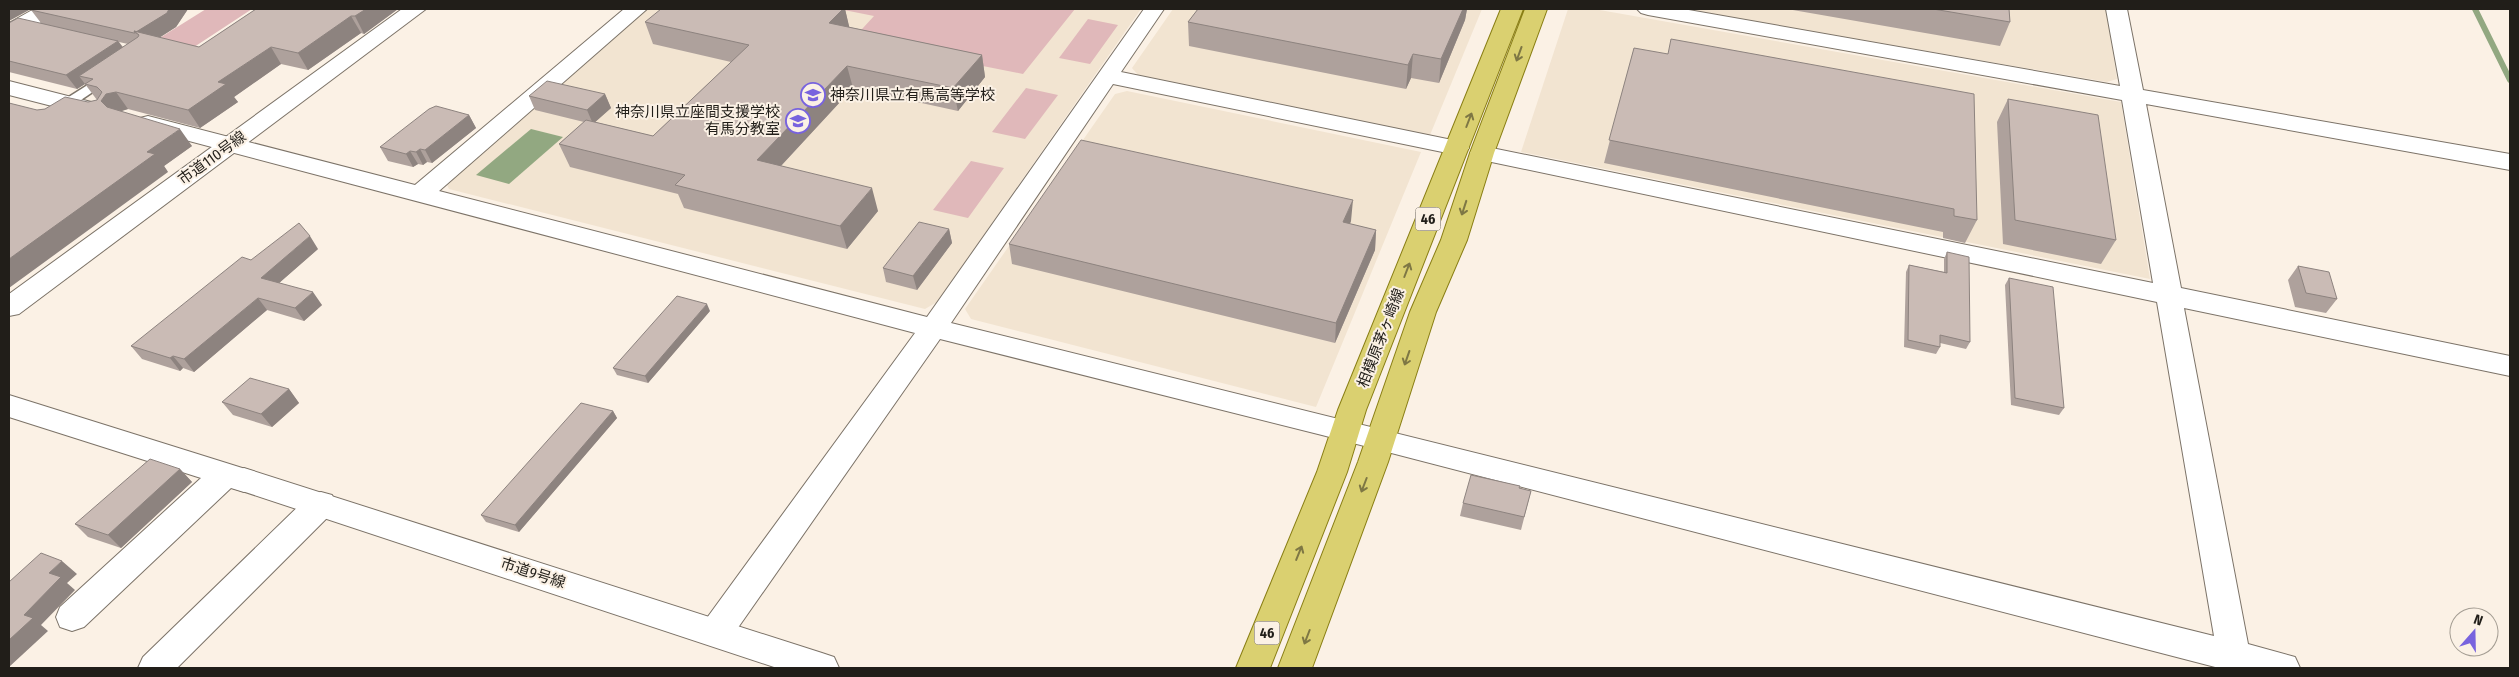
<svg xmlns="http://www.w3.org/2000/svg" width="2519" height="677" viewBox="0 0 2519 677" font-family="'Fira Sans Condensed','Noto Sans JP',sans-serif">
  <rect width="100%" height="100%" fill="#fbf1e5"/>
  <path fill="#f2e4d1" d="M 645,9 L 1141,9 L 937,302 L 925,309 L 449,189 L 445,181 Z
    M 1173,9 L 1482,9 L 1430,135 L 1138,75 L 1132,68 Z
    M 1568,9 L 1594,9 L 2121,102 L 2150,279 L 1521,152 Z
    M 1682,9 L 2106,9 L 2117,79 L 2107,82 Z
    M 1127,91 L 1421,152 L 1316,407 L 971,319 L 965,309 L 1115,94 Z"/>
  <path fill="#e0b8ba" d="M 206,9 L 252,9 L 188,51 L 150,44 Z
    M 839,9 L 1075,9 L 1023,74 L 852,40 L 874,16 Z
    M 1088,19 L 1118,25 L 1090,64 L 1059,58 Z
    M 1026,88 L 1058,95 L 1025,139 L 992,132 Z
    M 971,161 L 1004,168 L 968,218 L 933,210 Z"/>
  <path fill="#92a881" d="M 531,129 L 563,137 L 509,184 L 476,175 Z"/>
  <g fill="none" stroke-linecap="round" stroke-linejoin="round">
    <path stroke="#92a881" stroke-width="6" d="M 2475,9 L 2510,80"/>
    <defs>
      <path id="service" d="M 105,74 L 109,75 L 111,78 L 109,81 L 72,106 L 64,106 L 62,103 L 64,100 Z"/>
      <path id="minor" d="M 34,9 L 60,9 L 56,13 L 17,37 L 9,38 L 9,23 Z
        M 624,9 L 647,9 L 439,191 L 927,317 L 1144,9 L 1164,9 L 1121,72 L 1457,141 L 1465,143 L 1469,148 L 1465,153 L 1457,155 L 1113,84 L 951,323 L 2214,636 L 2157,302 L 1482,160 L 1474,158 L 1470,153 L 1474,148 L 1482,146 L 2153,283 L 2122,100 L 1648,15 L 1641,13 L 1637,9 L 1683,9 L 2120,86 L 2106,9 L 2127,9 L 2143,90 L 2510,154 L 2510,170 L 2146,104 L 2181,288 L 2510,356 L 2510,376 L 2184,308 L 2248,644 L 2295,657 L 2300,668 L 2219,668 L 1322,435 L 940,339 L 728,642 L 716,646 L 704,642 L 699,632 L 704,622 L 915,333 L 140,128 L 136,123 L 140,118 L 148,116 L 415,185 Z
        M 9,81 L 103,105 L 107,110 L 103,115 L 95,117 L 9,95 Z
        M 9,395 L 255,472 L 259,480 L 255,488 L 244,492 L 231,488 L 84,627 L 72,631 L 60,627 L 56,617 L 60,607 L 201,478 L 9,417 Z
        M 321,492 L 332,495 L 336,504 L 332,513 L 177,668 L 138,668 L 143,657 L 310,495 Z"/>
      <path id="tertiary" d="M 402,9 L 426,9 L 19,314 L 9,316 L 9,294 Z
        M 244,468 L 822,653 L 834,657 L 839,668 L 777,668 L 233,488 L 229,480 L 233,472 Z"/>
      <path id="primary" d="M 1501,9 L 1523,9 L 1366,410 L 1347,472 L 1270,668 L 1236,668 L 1317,472 L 1338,410 Z
        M 1525,9 L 1547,9 L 1494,153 L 1467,240 L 1436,312 L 1388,462 L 1312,668 L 1278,668 L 1358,462 L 1410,312 L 1441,240 L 1470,153 Z"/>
    </defs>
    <use href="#service" stroke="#7c7368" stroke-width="3"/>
    <use href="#minor" stroke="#7c7368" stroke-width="2"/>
    <use href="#tertiary" stroke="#7c7368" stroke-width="2"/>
    <use href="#primary" stroke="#897e14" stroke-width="2"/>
    <use href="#service" fill="#fff" fill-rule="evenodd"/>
    <use href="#minor" fill="#fff" fill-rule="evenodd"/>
    <use href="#tertiary" fill="#fff" fill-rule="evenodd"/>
    <use href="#primary" fill="#dad070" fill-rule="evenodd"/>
  </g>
  <path fill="#aea19c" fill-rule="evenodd" d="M 33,9 L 188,9 L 176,27 L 159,38 L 199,47 L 256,9 L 398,9 L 364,34 L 361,33 L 308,70 L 281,64 L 234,97 L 238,102 L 200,128 L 128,109 L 120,111 L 192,146 L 164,166 L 168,172 L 37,110 L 45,109 L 88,102 L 97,100 L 85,84 L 77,89 L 9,72 L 9,23 L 41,23 L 31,10 ZM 119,42 L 128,44 L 123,47 Z
    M 845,9 L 849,27 L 982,55 L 985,77 L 958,111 L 853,88 L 781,166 L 878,211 L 847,249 L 684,208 L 678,194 L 570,167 L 559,144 L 584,122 L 535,110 L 529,96 L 605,94 L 611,108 L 595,122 L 653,136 L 731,62 L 653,44 L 645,22 Z
    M 1198,9 L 1467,9 L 1465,20 L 1439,83 L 1411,78 L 1406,89 L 1189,46 L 1188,22 Z
    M 1787,9 L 2009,9 L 2010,22 L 2000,46 Z
    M 1634,48 L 1977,220 L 1965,243 L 1943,238 L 1943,232 L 1604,163 Z
    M 2008,99 L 2116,240 L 2101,264 L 2003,244 L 1997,122 Z
    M 469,115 L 476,128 L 432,163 L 427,162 L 423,165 L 418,164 L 413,167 L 388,161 L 380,147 Z
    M 1351,221 L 1350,224 L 1376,230 L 1375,250 L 1335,343 L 1012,264 L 1009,244 Z
    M 949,229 L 952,243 L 917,290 L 886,282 L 883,268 Z
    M 318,249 L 279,283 L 322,305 L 304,321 L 267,310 L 194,372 L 183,368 L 180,371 L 142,359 L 131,346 L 251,260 Z
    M 1947,252 L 1970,342 L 1966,349 L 1940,343 L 1940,347 L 1936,354 L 1904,347 L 1906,272 L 1909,265 L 1944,272 L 1944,259 Z
    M 2298,266 L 2337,299 L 2326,313 L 2295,307 L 2288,280 Z
    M 2009,278 L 2064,408 L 2059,415 L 2011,405 L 2005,285 Z
    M 710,311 L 648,383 L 617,375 L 613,368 Z
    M 289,389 L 299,403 L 272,427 L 233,415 L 222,402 Z
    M 613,411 L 617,418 L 519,532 L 486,522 L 481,515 Z
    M 180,469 L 192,482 L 121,548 L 88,537 L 75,524 Z
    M 1519,488 L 1531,491 L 1521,530 L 1460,516 L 1463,503 Z"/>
  <path fill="#8d837f" d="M 9,9 L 31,9 L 9,21 Z
    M 169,9 L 188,9 L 176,27 L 146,46 L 139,35 L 135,33 Z
    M 366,9 L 398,9 L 364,34 L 355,16 Z
    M 843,9 L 845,9 L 850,30 L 829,23 Z
    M 1463,9 L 1467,9 L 1465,20 L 1439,83 L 1441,59 Z
    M 351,16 L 361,33 L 308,70 L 298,53 Z
    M 118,41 L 128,55 L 79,76 L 85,84 L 77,89 L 66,75 Z
    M 271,47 L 281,64 L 234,97 L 238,102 L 200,128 L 188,110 L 218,82 Z
    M 1413,54 L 1411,78 L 1406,89 L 1408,65 Z
    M 982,55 L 985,77 L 958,111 L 953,88 Z
    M 847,66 L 853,88 L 765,183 L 757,160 Z
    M 116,92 L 128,109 L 119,112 L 114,118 L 101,101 L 106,94 Z
    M 605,94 L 611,108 L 593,124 L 587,110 Z
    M 469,115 L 476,128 L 432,163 L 425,150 Z
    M 180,129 L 192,146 L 164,166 L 168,172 L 9,288 L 9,259 L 147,152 Z
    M 420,149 L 427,162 L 423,165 L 416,152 Z
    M 410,151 L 418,164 L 413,167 L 406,154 Z
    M 872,188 L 878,211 L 847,249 L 840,226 Z
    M 1353,200 L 1351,221 L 1341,242 L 1343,222 Z
    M 949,229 L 952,243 L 917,290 L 913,276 Z
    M 1376,230 L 1375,250 L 1335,343 L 1336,323 Z
    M 310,236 L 318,249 L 270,291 L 261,278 Z
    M 313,292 L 322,305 L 304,321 L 295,308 Z
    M 258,298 L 267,310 L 194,372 L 184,359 Z
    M 707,304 L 710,311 L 648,383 L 645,376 Z
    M 173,356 L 183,368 L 180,371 L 170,358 Z
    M 289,389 L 299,403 L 272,427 L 261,414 Z
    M 613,411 L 617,418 L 519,532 L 515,525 Z
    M 180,469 L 192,482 L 121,548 L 108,535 Z
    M 62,561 L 77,574 L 67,583 L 75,590 L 41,625 L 48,631 L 9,667 L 9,640 L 49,573 Z"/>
  <path fill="#cabbb5" stroke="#8d837f" d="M 33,9 L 169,9 L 167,13 L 136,32 L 134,31 L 135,33 L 134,33 L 31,10 Z
    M 256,9 L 366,9 L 355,16 L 351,16 L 298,53 L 271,47 L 218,82 L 226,84 L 188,110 L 116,92 L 106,94 L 101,101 L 107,107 L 180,129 L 147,152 L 155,154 L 9,259 L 9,103 L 37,110 L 45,109 L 65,97 L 88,102 L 97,100 L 102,92 L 97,87 L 85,84 L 93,79 L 79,76 L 138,37 L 139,35 L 134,31 L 199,47 Z
    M 661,9 L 843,9 L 829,23 L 982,55 L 953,88 L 847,66 L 757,160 L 872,188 L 840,226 L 675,185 L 685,175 L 559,144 L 586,120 L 653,136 L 749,45 L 645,22 Z
    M 1198,9 L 1463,9 L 1441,59 L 1413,54 L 1408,65 L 1188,22 Z
    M 1933,9 L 2009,9 L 2010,22 Z
    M 18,18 L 118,41 L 66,75 L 9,61 L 9,23 Z
    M 1671,39 L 1974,94 L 1977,220 L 1954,216 L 1954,209 L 1609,140 L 1634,48 L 1668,54 Z
    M 547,81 L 605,94 L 587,110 L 529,96 Z
    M 2008,99 L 2098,115 L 2116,240 L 2015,220 Z
    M 436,106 L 469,115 L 425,150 L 420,149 L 416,152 L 410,151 L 406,154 L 380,147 L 429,109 Z
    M 1081,140 L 1353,200 L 1343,222 L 1376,230 L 1336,323 L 1009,244 Z
    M 919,222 L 949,229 L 913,276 L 883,268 Z
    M 299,223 L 310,236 L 261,278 L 313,292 L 295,308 L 258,298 L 184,359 L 173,356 L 170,358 L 131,346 L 242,257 L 251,260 Z
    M 1947,252 L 1969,257 L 1970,342 L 1940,335 L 1940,347 L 1908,340 L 1909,265 L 1947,273 Z
    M 2298,266 L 2329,272 L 2337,299 L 2306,293 Z
    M 2009,278 L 2053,287 L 2064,408 L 2015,398 Z
    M 677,296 L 707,304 L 645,376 L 613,368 Z
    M 250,378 L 289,389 L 261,414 L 222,402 Z
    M 581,403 L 613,411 L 515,525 L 481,515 Z
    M 150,459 L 180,469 L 108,535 L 75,524 Z
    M 1471,475 L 1520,486 L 1519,488 L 1531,491 L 1524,517 L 1463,503 Z
    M 41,553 L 62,561 L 49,573 L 61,577 L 24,615 L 33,618 L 9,640 L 9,582 Z"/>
  <defs><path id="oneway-shaft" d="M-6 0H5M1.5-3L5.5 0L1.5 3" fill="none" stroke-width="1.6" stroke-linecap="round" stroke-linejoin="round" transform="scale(1.25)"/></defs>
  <g stroke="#7e7744">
    <use href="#oneway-shaft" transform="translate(1519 54) rotate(110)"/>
    <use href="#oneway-shaft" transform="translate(1469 120) rotate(-69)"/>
    <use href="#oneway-shaft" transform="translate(1464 208) rotate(108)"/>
    <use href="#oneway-shaft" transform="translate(1407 270) rotate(-69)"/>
    <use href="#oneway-shaft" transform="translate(1407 358) rotate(109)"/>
    <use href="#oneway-shaft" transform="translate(1364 485) rotate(111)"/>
    <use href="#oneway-shaft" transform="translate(1299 553) rotate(-68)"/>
    <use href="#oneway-shaft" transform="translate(1307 637) rotate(111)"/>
  </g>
  <defs>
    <symbol id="school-ring" viewBox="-11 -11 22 22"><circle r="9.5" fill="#fbf1e5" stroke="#7863de" stroke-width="1.5"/><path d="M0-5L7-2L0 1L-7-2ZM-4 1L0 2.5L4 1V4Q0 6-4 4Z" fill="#7863de"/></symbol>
  </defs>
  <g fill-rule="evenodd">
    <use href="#school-ring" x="799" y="81" width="28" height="28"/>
    <use href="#school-ring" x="784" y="107" width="28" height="28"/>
  </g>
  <g text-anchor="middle" stroke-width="4" stroke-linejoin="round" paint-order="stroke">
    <g fill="#fbf1e5" stroke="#625d56" stroke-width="1">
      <rect x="1415.5" y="207.5" width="25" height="23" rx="4"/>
      <rect x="1254.5" y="621.5" width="25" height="23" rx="4"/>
    </g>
    <g font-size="14" font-weight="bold" fill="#211e19">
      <text x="1428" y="224">46</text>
      <text x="1267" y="638">46</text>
    </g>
    <g font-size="15" fill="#211e19" stroke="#fbf1e5" text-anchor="start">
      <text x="830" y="100">神奈川県立有馬高等学校</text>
      <text x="780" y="117" text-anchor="end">神奈川県立座間支援学校<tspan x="780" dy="17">有馬分教室</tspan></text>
    </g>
    <g font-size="15" fill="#211e19" stroke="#fbf1e5">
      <text transform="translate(212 158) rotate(-36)" y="5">市道110号線</text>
      <text transform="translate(1381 338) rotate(-69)" y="5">相模原茅ヶ崎線</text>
      <text transform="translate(533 573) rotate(18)" y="5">市道9号線</text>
    </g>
  </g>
  <rect width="2519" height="677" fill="none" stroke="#211e19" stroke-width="20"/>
  <g transform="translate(2474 632) rotate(20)"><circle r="24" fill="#fbf1e5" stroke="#a49d93"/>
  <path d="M0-4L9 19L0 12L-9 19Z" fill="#7863de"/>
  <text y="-8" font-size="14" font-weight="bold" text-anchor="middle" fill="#211e19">N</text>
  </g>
</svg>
